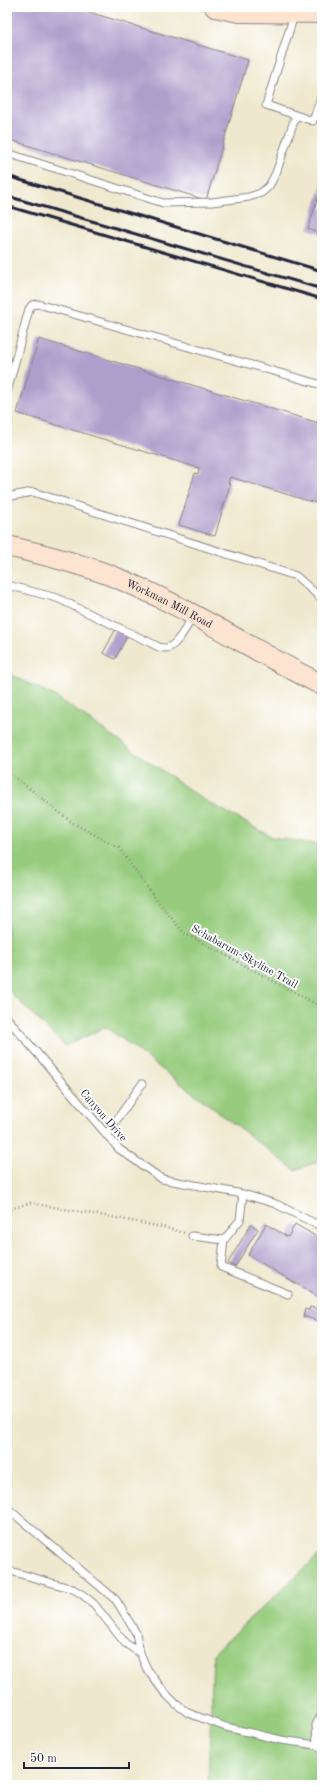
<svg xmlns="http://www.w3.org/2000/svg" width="329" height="1792" viewBox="0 0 329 1792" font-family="'Old Standard TT',serif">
  <rect width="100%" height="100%" fill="#fff"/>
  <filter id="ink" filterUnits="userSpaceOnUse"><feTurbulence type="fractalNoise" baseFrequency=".025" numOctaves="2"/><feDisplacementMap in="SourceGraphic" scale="8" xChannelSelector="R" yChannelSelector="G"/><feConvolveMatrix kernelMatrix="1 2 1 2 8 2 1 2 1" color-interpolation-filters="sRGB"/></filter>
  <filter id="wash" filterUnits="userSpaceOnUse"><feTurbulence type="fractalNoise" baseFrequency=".012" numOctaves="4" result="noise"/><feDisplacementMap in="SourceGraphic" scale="16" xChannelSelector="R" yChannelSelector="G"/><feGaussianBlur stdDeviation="0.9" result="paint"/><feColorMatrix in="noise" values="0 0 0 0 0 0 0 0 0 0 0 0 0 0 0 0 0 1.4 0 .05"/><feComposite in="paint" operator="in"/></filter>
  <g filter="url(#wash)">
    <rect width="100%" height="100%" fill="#efe8ce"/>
    <path fill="#97cc7e" stroke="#5c775c" d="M 7,673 L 55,696 L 204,800 L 272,837 L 322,845 L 322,1160 L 295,1170 L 106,1027 L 65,1046 L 7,989 Z
      M 322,1552 L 322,1785 L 208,1785 L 213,1654 Z"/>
    <g id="blocks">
      <path fill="#ad9ecb" d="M 7,7 L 72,7 L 248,60 L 206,200 L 7,139 Z
        M 322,184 L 322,234 L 308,229 Z
        M 39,339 L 322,424 L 322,505 L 230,477 L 228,483 L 230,484 L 215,536 L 179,525 L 195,473 L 198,474 L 199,468 L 17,413 Z
        M 118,625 L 130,631 L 115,659 L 103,653 Z
        M 251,1224 L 258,1229 L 235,1267 L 228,1263 Z
        M 266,1224 L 288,1237 L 295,1224 L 322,1240 L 322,1250 L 319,1256 L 322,1258 L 322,1299 L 248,1255 Z
        M 310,1307 L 322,1310 L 322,1322 L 303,1316 L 305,1309 L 309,1310 Z"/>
    </g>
  </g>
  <g filter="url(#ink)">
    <use href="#blocks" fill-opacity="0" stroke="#888584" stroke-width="1"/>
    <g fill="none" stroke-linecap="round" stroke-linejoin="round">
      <defs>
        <path id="lane" d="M 294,15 L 266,105 L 313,121 L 322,94
          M 7,153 L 163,203 L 212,202 L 249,197 L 261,193 L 269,186 L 276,173 L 296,115
          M 7,392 L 29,309 L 32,305 L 38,304 L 322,385
          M 7,497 L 33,492 L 296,576 L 322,599
          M 7,585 L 57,598 L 153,644 C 156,646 161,648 165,648 C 176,649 188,624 193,616
          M 7,1018 L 119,1149 L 162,1179 L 243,1194 L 276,1204 L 322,1227
          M 106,1135 L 142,1084
          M 192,1236 L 224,1240 L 240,1220 L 243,1194
          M 224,1240 L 221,1267 L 288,1294
          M 7,1508 L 116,1600 L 136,1633 L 140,1653 L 147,1669 L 164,1692 L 176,1704 L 188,1713 L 226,1727 L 281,1740 L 317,1745 L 322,1749
          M 7,1570 L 73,1589 L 83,1595 L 94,1604 L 125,1643 L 140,1653
          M 317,1745 L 316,1725 L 322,1714"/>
        <g id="secondary">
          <path d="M 215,7 L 239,12 L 322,13"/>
          <path id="s1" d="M 7,546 C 42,554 78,563 112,576 C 185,605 252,650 322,685"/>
        </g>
      </defs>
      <use href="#lane" stroke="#888584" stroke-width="9"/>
      <use href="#secondary" stroke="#888584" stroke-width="22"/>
      <path stroke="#888584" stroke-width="2.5" stroke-dasharray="1 3" stroke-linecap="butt" d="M 7,771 L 73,823 L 119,848 L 158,902 L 184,933 L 322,1007
        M 7,1210 L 30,1203 L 122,1219 L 167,1228 L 184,1233"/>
      <use href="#lane" stroke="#fff" stroke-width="7"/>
      <use href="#secondary" stroke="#fde4d1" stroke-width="20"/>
      <path stroke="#22223b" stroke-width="3" d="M 7,176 L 322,271
        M 7,196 L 322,289
        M 7,206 L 322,299"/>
    </g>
  </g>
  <g text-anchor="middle" stroke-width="4" stroke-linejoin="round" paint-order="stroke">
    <g font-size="11" fill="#22223b" stroke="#fff">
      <text dy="4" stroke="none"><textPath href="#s1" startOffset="173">Workman Mill Road</textPath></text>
      <text transform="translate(245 956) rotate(29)" y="4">Schabarum-Skyline Trail</text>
      <text transform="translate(104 1115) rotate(49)" y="4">Canyon Drive</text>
    </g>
  </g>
  <rect width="329" height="1792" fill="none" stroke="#fff" stroke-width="24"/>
  <path d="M24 1762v6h105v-6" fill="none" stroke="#22223b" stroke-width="2"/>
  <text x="30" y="1762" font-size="12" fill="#22223b" stroke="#ffffff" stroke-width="3" paint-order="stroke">50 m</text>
</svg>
